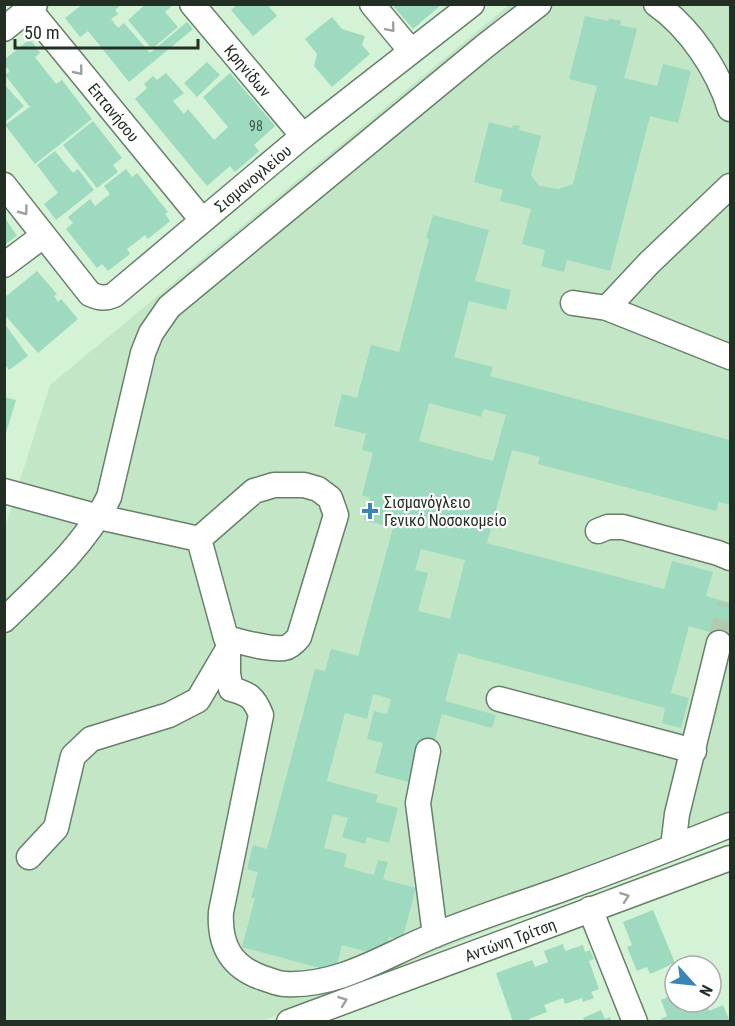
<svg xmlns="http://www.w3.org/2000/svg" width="735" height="1026" font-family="'Roboto Condensed',sans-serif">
  <rect width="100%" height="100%" fill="#d4f2d5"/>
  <path fill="#c3e7c6" d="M509 5H730V840L500 926 262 1021 5 1022V528L50 385Z"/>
  <path fill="#9ddabf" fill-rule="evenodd" d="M83 4H122L115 10 118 14 111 19 118 28 124 23 150 53 187 22 193 29 129 82 88 31 80 37 65 18Z
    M146 4H174L165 12 178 27 152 49 128 20Z
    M238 4H267L277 16 253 36 231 10Z
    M396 4H442L413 29 394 7Z
    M585 16 608 21 609 18 621 21 620 25 637 29 624 78 657 86 663 64 691 71 678 123 650 116 610 271 567 260 564 272 541 266 545 250 522 244 531 209 500 201 503 190 474 182 489 122 512 128 513 125 520 126 519 130 541 136 531 175 539 186 558 189 573 184 597 86 569 79Z
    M332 17 342 29 365 36 362 45 370 54 332 87 314 66 317 54 305 39Z
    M30 39 40 53 35 57 56 84 62 80 92 119 35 164 5 125 31 106H29L5 75 10 71 4 65V60Z
    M207 62 220 75 197 97 184 83Z
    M166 73 184 93 173 101 184 114 188 109 214 140 228 127 203 97 230 73 275 126 254 145 259 151 235 172 230 166 207 186 135 99 147 88 144 84 153 76 157 80Z
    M4 84 24 106 4 123Z
    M93 121 122 158 113 165 118 172 97 188 63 145Z
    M55 151 73 173 78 169 94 190 56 220 44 204 58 193 37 165Z
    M126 169 132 177 137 173 168 212 165 214 170 221 148 239 145 235 127 249 130 254 108 271 102 264 97 268 66 229 73 223 68 217 90 199 95 206 110 194 104 186Z
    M433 215 489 230 475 281 511 290 506 310 469 301 454 357 493 367 490 376 730 440V505L719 502 716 511 538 464 540 457 512 450 487 543 664 589 672 561 713 572 706 596 730 603V638L689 626 671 693 689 698 681 728 662 723 665 708 458 653 445 701 496 715 492 728 442 714 433 747 417 742 415 749 421 751 413 783 375 773 383 743 367 739 374 711 387 714 391 699 373 694 367 719 345 713 327 781 378 795 376 802 398 808 389 843 367 837 365 844 342 837 348 818 333 814 324 848 347 854 344 867 374 875 378 860 388 862 383 879 416 888 402 940 389 937 384 956 342 945 335 972 242 947 255 898H251L258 872 247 869 253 845 267 849 315 669 325 671 331 649 358 656 393 528 364 520 370 498 362 495 373 453 362 450 366 434 334 426 342 394 357 398 371 345 399 352 429 239 426 238ZM429 403 481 417 484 409 506 415 493 461 419 441ZM421 549 465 560 450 619 418 611 428 573 415 570Z
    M5 218 17 236 5 244Z
    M37 271 57 294 54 296 58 302 61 299 78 319 38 353 4 314V298Z
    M4 323 28 356 9 370 4 363Z
    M4 397 16 400 5 436H4Z
    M653 910 675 963 650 974 647 967 637 971 627 947 632 945 623 922Z
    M563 944 565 951 583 945 585 952 590 950 594 959 589 961 599 989 591 992 594 998 583 1002 582 998 565 1004 563 998 544 1005 547 1012 529 1019 530 1022H513L496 973 532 960 535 967 548 962 544 951Z
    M675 994V1002H706L709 1011 723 1005 730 1022H661V1019L667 1016 661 1000Z
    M601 1010 605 1019 610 1017 612 1022H585L583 1018Z"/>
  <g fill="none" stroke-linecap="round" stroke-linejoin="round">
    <path stroke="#b1cbb2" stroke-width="24" stroke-dasharray="24 12" stroke-linecap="butt" d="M719 643 730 604"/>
    <g stroke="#668168" stroke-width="27">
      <g id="minor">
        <path id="s1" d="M25 4 202 220"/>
        <path id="s2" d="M192 4 303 136"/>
        <path d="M372 4 411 51"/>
        <path d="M656 4C690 28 718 70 730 109"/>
        <path d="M4 29 35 4"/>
        <path id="s3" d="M4 185 90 294C99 298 105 299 114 295L303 136 472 4"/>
        <path d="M4 265 43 236"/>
        <path d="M573 303 607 308 730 357"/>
        <path d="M607 308 649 263 730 186"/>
        <path d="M4 491 99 517 199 539 226 638C244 642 266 650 284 648 290 647 295 642 299 637L336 515 330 498 318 489 304 485H274L254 491 199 539"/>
        <path d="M598 531 608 527H623L718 553 730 558"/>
        <path d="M4 620C41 584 86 544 109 497L143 353 151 333 169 307 485 46 539 4"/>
        <path d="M228 650V674L231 689C249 694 254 697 261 715L221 912C219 945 231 967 263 978 270 980 278 984 285 984 340 987 387 954 435 935 479 917 524 903 568 887 623 867 677 846 730 825"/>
        <path d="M499 699 694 751"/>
        <path d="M428 751 418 803 435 935"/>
        <path d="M673 847 677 814 719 643"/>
        <path d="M29 857 56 828 73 756 91 739 169 715 198 700 228 649"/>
        <path d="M590 909 635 1022"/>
        <path id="s4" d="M289 1022 730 858"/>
      </g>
    </g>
    <use href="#minor" stroke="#fff" stroke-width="24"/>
  </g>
  <defs><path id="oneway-chevron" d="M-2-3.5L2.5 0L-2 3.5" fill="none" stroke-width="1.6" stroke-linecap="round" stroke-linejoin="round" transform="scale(1.5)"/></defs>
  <g stroke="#9ca19c">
    <use href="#oneway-chevron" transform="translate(391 28) rotate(50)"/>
    <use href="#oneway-chevron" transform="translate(79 71) rotate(51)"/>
    <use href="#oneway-chevron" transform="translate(24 211) rotate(53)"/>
    <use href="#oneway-chevron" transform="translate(625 897) rotate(-20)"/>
    <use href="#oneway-chevron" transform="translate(343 1001) rotate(-20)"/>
  </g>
  <path fill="#3a85b8" stroke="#fff" stroke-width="2" d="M367 502h6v6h6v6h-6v6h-6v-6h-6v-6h6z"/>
  <g text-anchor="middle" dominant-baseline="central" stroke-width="4.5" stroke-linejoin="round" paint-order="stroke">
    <g font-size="14" fill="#42594b">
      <text x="256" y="126">98</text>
    </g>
    <g font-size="16" fill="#232e24" stroke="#fff">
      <text stroke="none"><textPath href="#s2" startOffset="87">Κρηνίδων</textPath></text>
      <text stroke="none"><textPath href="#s1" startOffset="140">Επτανήσου</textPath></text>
      <text stroke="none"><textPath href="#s3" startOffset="345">Σισμανογλείου</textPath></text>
      <text stroke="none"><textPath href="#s4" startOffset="236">Αντώνη Τρίτση</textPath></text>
    </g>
    <g font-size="16" fill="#232e24" stroke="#fff" text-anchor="start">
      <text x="384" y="502">Σισμανόγλειο<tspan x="384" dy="18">Γενικό Νοσοκομείο</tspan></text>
    </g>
  </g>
  <rect width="735" height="1026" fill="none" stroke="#232e24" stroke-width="12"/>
  <g transform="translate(693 984) rotate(117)"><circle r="28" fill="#ffffff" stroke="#a7aba7" stroke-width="1.5"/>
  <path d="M0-4.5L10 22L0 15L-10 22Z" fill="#3a85b8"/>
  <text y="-9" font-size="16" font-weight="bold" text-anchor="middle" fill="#232e24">N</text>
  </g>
  <path d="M15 39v9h183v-9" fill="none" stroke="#232e24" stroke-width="3"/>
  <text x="24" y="39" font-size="18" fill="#232e24" stroke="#ffffff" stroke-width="4.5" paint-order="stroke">50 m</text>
</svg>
